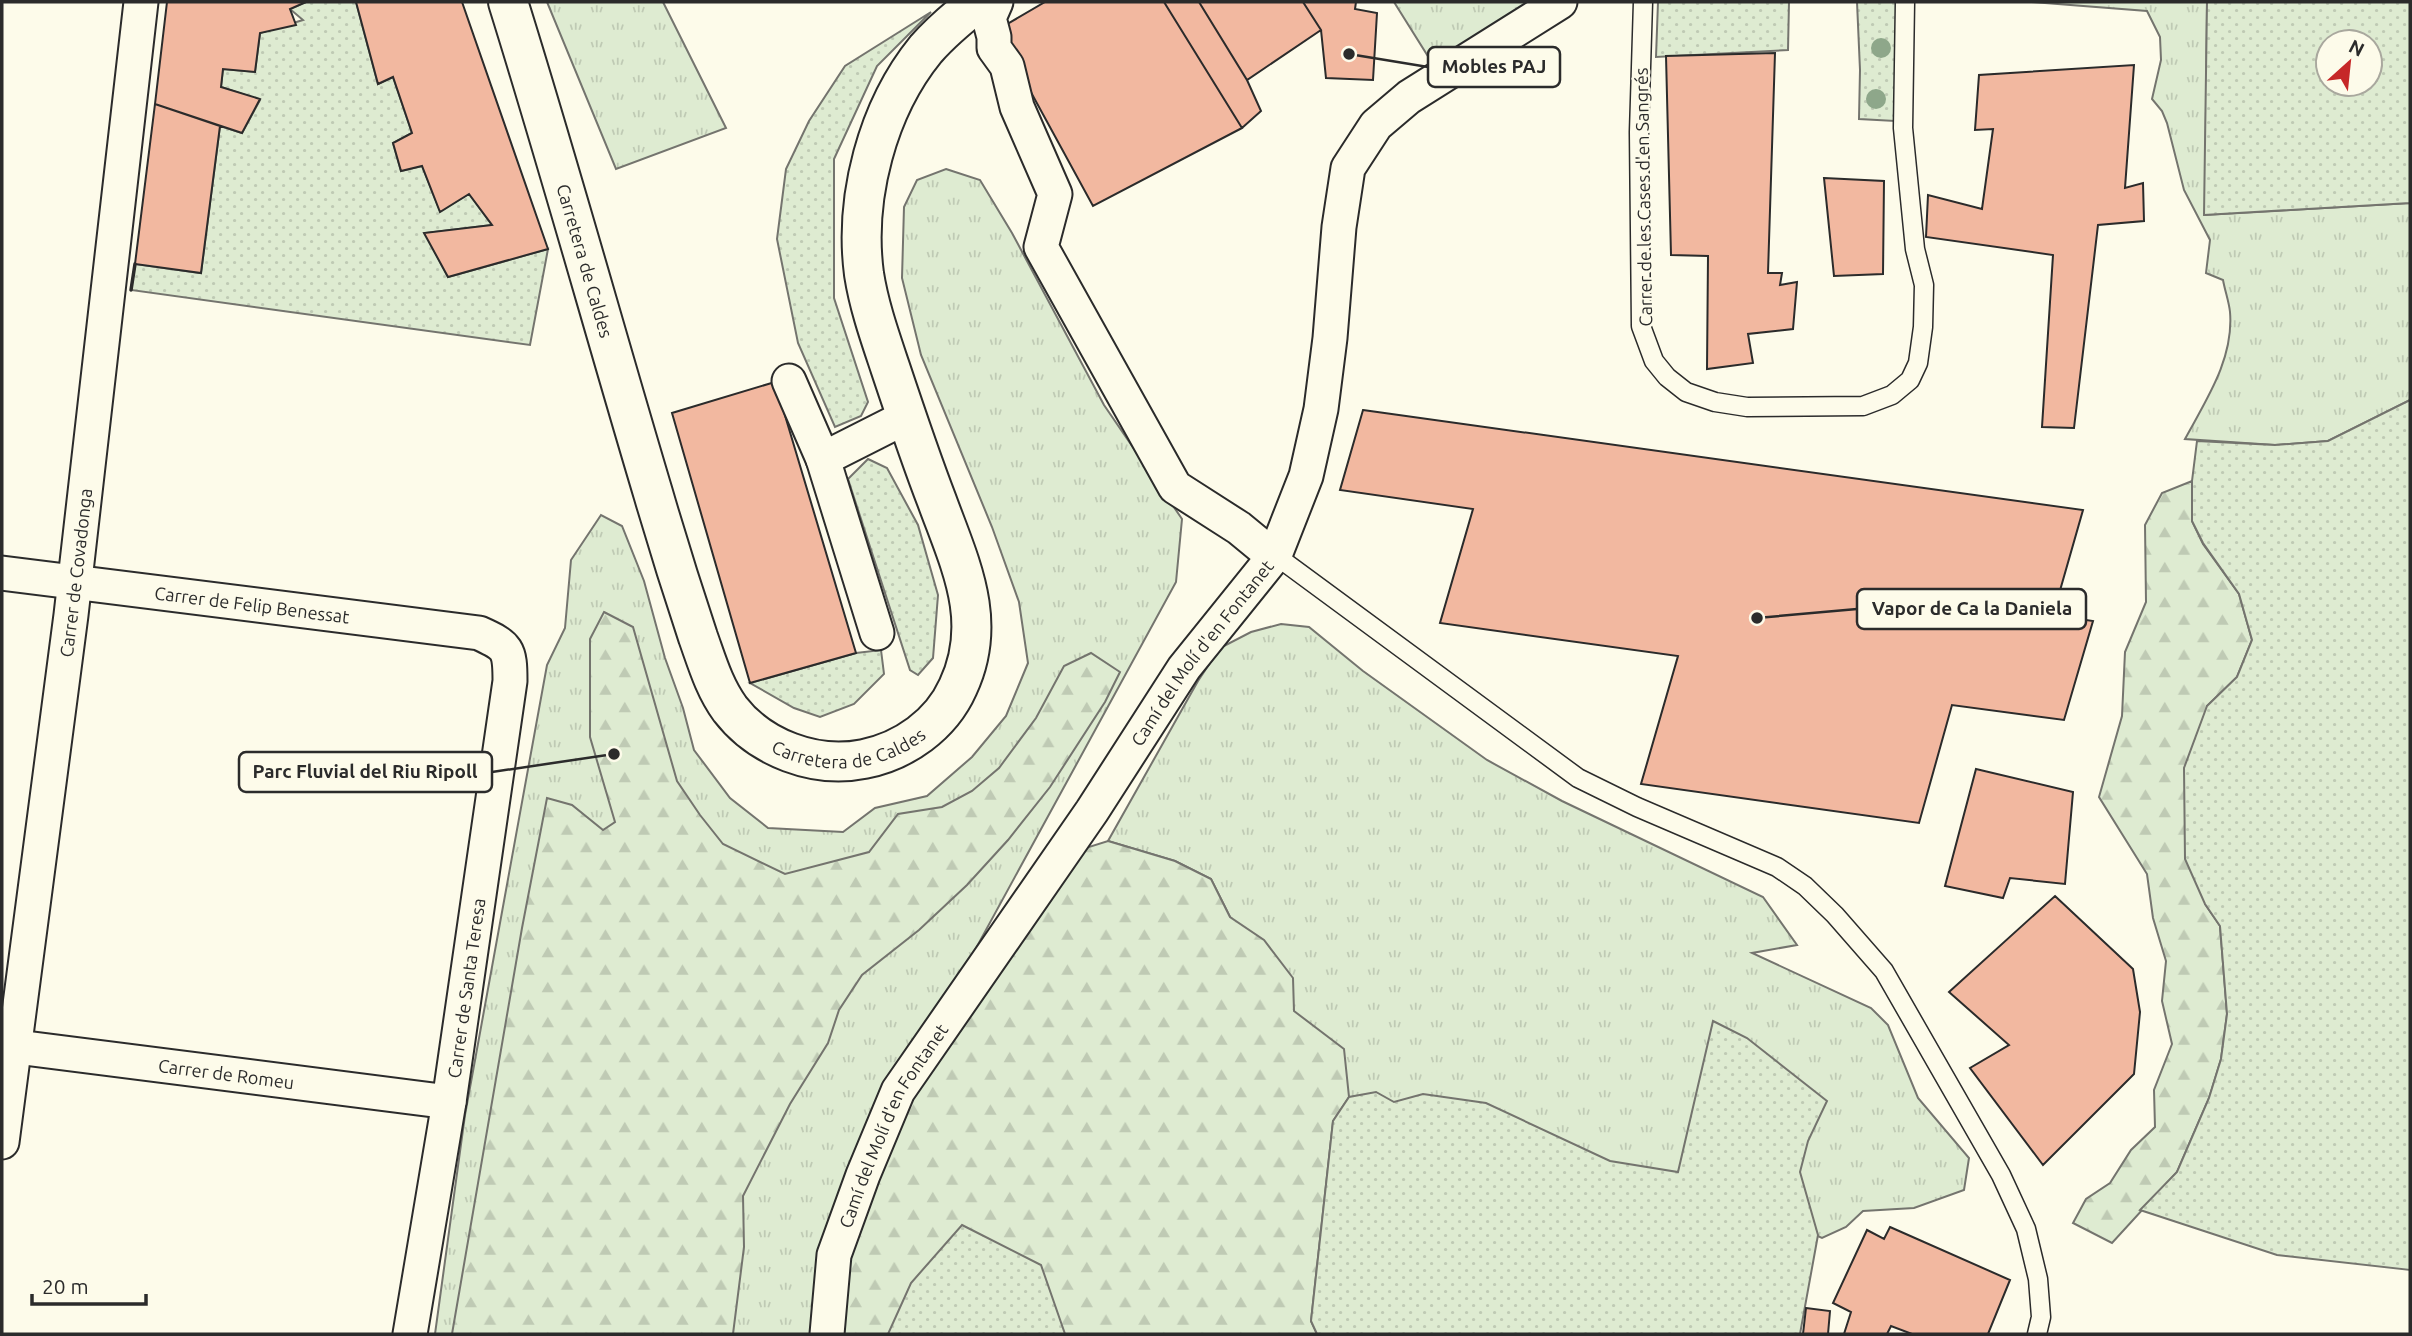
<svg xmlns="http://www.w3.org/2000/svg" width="2412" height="1336" font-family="Ubuntu,sans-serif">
  <defs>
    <pattern id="grass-tufts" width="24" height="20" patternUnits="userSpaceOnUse" patternTransform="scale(1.75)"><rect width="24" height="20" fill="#deebd1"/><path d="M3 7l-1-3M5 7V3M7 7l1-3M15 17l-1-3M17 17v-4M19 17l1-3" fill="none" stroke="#bfcab4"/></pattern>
    <pattern id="forest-firs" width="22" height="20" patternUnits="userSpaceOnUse" patternTransform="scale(1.75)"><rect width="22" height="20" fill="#deebd1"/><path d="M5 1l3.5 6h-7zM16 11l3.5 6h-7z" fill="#bfcab4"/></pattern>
    <pattern id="garden-dots" width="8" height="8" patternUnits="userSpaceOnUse" patternTransform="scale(1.75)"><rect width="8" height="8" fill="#deebd1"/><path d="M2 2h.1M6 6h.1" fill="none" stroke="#bfcab4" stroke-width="1.8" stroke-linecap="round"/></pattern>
  </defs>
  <rect width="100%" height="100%" fill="#fdfbea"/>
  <path fill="url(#grass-tufts)" stroke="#74746e" stroke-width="2" d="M547 2H663L726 128 616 169Z
    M1394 2H1560L1441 77Z
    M2032 2H2207L2205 215 2410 203V400L2328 441 2275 445 2185 439C2206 400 2234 359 2230 312 2229 302 2225 291 2223 280L2206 273 2210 240 2184 190 2167 123 2162 111 2152 99 2161 60 2160 37 2147 11Z
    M946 169 980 180 1012 233 1104 405 1182 519 1176 582 898 1091 827 1334H435L465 1115 547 665 565 628 571 560 601 515 622 526 644 581 665 658 683 708 694 750 730 798 768 828 843 832 875 808 927 796 972 757 1006 716 1028 663 1019 602 992 527 921 355 902 278 904 207 917 180Z
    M1281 624 1309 627 1363 671 1487 760 1562 801 1763 897 1797 945 1752 953 1871 1008 1888 1025 1918 1098 1969 1158 1964 1190 1914 1208 1863 1211 1846 1227 1822 1238 1686 1179 1388 1111 1349 1097 1317 1060 1230 917 1211 879 1175 861 1108 841 1198 681 1220 648 1251 632Z"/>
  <path fill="url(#forest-firs)" stroke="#74746e" stroke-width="2" d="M2192 481V521L2203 544 2239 594 2252 640 2237 677 2207 706 2205 904 2220 926 2227 1014 2221 1059 2209 1098 2177 1172 2112 1243 2073 1223 2086 1199 2110 1183 2131 1150 2155 1127 2154 1090 2172 1044 2162 1001 2166 961 2153 918 2147 874 2099 797 2122 716 2125 652 2146 602 2145 525 2162 493Z
    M604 612 633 627 677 781 700 815 723 844 785 874 869 852 898 814 942 807 972 791 999 768 1036 718 1064 666 1091 653 1120 672 1105 702 1050 787 1008 840 967 885 919 930 862 975 839 1010 828 1043 790 1104 743 1196 744 1247 733 1334H452L522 928 547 798 572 805 603 830 615 822 590 737V639Z
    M1108 841 1175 861 1211 879 1230 917 1264 940 1293 978 1294 1011 1344 1049 1349 1097 1333 1121 1311 1321 1317 1334H827L898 1091 1076 851Z"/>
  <path fill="url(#garden-dots)" stroke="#74746e" stroke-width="2" fill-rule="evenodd" d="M306 2H356L378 84 393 77 412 133 393 143 401 171 422 166 440 211 469 194 492 225 425 233 448 277 548 249 530 345 131 290 135 264 201 273 220 126 242 133 260 100 221 87 223 69 255 72 260 33 303 20 290 9Z
    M1658 2H1789L1788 50 1656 57Z
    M1857 2H1897L1895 121 1859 119 1860 70Z
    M2207 2H2410V203L2204 215ZM2370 42V84H2328V42Z
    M931 12 877 66 834 159V298L868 402 861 416 835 427 798 343 777 239 786 169 809 121 845 66Z
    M2410 400V1270L2277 1255 2140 1210 2177 1172 2209 1098 2221 1059 2227 1014 2220 926 2205 904 2185 859 2184 768 2207 706 2237 677 2252 640 2239 594 2203 543 2192 521V481L2197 441 2275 445 2328 441Z
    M868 459 887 468 918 525 938 595 933 658 918 675 910 670 848 479Z
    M881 650 884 674 854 704 820 717 794 708 750 683 856 653Z
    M1713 1021 1747 1038 1827 1101 1808 1141 1800 1172 1818 1235 1800 1334H1317L1311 1321 1333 1121 1349 1097 1376 1092 1394 1102 1423 1094 1486 1103 1610 1161 1678 1172Z
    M962 1225 1041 1265 1065 1334H888L911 1283Z"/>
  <path fill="#f2b8a0" stroke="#2b2b2b" stroke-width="2" d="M167 2H306L290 9 296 25 260 33 255 72 223 69 221 87 260 99 242 133 155 104Z
    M356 2H462L548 249 448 277 424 233 492 225 469 194 440 212 422 166 401 171 393 143 412 133 393 77 378 84Z
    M1045 2H1164L1242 128 1093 206 997 30Z
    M1164 2H1199L1247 80 1261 111 1242 128Z
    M1199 2H1303L1321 30 1247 80Z
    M1303 2H1356L1355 9 1377 13 1373 80 1326 78 1321 30Z
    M1775 53 1768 273H1782L1780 285 1797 282 1793 329 1748 334 1753 363 1707 369 1708 256 1671 255 1666 56Z
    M2134 65 2125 188 2143 183 2144 221 2098 225 2074 428 2042 427 2053 255 1926 237 1928 195 1982 209 1993 129 1975 130 1979 75Z
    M155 104 220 126 201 273 135 264Z
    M1824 178 1884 181 1883 274 1834 276Z
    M775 382 856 653 750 683 672 413Z
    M1363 410 2083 510 2053 615 2093 621 2064 720 1952 705 1919 823 1641 784 1678 656 1440 623 1473 509 1340 490Z
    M1976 769 2073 792 2065 884 2010 878 2003 898 1945 886Z
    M2055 896 2133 969 2140 1012 2134 1074 2043 1165 1970 1068 2009 1045 1949 992Z
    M1890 1227 2010 1280 1988 1334H1912L1891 1326 1887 1334H1844L1851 1312 1833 1303 1867 1230 1884 1239Z
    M1806 1308 1830 1311 1828 1334H1803Z"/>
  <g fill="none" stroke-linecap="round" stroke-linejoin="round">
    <g stroke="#2b2b2b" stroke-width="21">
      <path id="lane" d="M1643 2 1639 132 1641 326 1654 361 1667 377 1686 392 1715 402 1747 407 1863 406 1892 395 1910 380 1918 363 1923 327 1924 285 1915 249 1903 128 1905 2
        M1275 555 1578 778 1637 807 1777 867 1805 886 1835 915 1884 971 2001 1175 2026 1229 2038 1279 2041 1317 2037 1334"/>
    </g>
    <g stroke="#2b2b2b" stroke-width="37">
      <g id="street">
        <path d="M996 2 989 18 994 37V48L1007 66 1017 107 1055 194 1041 247 1175 487 1239 528 1273 556"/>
        <path d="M789 381 823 459 906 417"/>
        <path d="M823 459 877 633"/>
        <path id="s1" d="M2 573 479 633C508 646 510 649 510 681L449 1102 410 1334"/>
        <path id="s2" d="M2 1045 449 1102"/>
        <path id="s3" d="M2 1142 71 615 141 2"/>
        <path id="s4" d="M827 1334 834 1255 863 1175 898 1091 1092 811 1184 668 1275 555 1306 476 1321 409 1330 338 1339 227 1348 168 1376 125 1409 97 1560 2"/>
      </g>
    </g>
    <g stroke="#2b2b2b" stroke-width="42">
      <g id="secondary">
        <path id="s5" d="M508 2C559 165 604 329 653 493 667 541 682 589 698 637 707 662 714 687 730 709 760 748 815 769 864 759 904 751 941 725 958 687 989 621 960 564 937 501 920 457 905 412 890 367 880 337 869 306 864 274 854 198 877 109 926 49 941 32 960 16 978 2"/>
      </g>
    </g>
    <use href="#lane" stroke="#fdfbea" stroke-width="18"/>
    <use href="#street" stroke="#fdfbea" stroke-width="33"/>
    <use href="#secondary" stroke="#fdfbea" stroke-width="38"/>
    <path stroke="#2b2b2b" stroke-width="3.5" d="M131 290 135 264"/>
  </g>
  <g fill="#8ea78a">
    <circle cx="1881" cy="48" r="10"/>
    <circle cx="1876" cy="99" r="10"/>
  </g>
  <g text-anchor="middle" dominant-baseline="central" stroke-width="5" stroke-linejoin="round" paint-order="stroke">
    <g font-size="18" fill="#2b2b2b" stroke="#fdfbea">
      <text transform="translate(1643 197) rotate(-91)">Carrer de les Cases d'en Sangrés</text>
      <text stroke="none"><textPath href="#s5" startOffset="270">Carretera de Caldes</textPath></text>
      <text stroke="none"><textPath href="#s3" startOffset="574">Carrer de Covadonga</textPath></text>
      <text stroke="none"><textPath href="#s1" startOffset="252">Carrer de Felip Benessat</textPath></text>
      <text stroke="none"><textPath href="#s4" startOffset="789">Camí del Molí d'en Fontanet</textPath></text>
      <text stroke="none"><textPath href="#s5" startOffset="878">Carretera de Caldes</textPath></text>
      <text transform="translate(466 988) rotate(-82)">Carrer de Santa Teresa</text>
      <text stroke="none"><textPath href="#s2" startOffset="226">Carrer de Romeu</textPath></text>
      <text stroke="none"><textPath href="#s4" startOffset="222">Camí del Molí d'en Fontanet</textPath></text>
    </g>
  </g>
  <path fill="none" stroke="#2b2b2b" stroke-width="2.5" d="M1349 54L1428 67M1757 618L1857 609M614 754L492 772"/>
  <g fill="#2b2b2b" stroke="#fdfbea" stroke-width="2.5">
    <circle cx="1349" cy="54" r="7"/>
    <circle cx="1757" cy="618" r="7"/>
    <circle cx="614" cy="754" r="7"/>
  </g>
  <g fill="#fdfbea" stroke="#2b2b2b" stroke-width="2.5">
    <rect x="1428" y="47" width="132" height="40" rx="7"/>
    <rect x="1857" y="589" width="229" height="40" rx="7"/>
    <rect x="239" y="752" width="253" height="40" rx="7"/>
  </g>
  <g font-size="19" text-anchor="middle" font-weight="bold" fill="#2b2b2b">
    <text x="1494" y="73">Mobles PAJ</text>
    <text x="1972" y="615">Vapor de Ca la Daniela</text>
    <text x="365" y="778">Parc Fluvial del Riu Ripoll</text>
  </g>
  <rect width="2412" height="1336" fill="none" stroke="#2b2b2b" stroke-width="7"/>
  <g transform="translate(2349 63) rotate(27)"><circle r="33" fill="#fdfbea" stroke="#a9a89e" stroke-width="2"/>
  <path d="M0-5L12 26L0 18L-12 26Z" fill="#c62828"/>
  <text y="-10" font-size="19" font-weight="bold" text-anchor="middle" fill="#2b2b2b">N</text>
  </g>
  <path d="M32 1294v10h114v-10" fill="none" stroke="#2b2b2b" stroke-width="3.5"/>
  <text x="42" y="1294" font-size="21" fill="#2b2b2b" stroke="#fdfbea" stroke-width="5" paint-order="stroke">20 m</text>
</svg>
